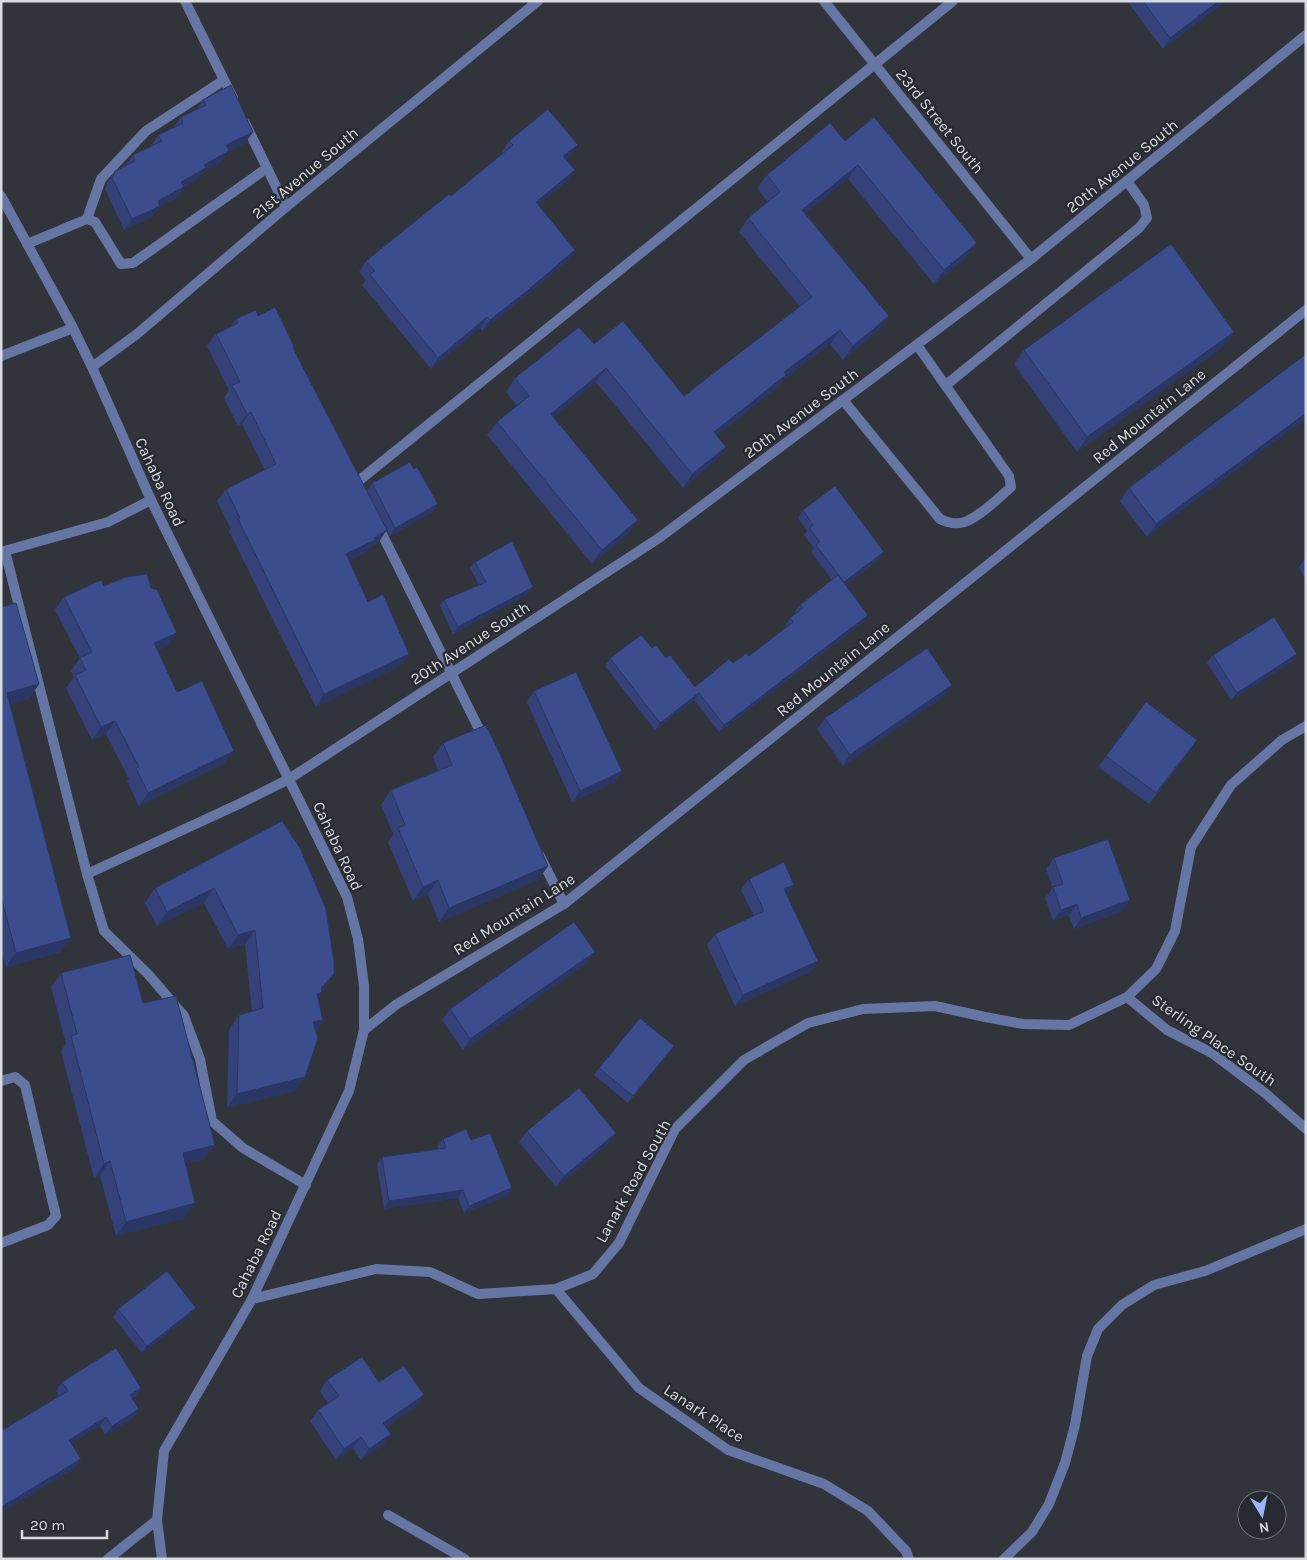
<svg xmlns="http://www.w3.org/2000/svg" width="1307" height="1560" font-family="Karla,sans-serif">
  <rect width="100%" height="100%" fill="#31343b"/>
  <g fill="none" stroke-linecap="round" stroke-linejoin="round">
    <path stroke="#6575a4" stroke-width="10" d="M185 1 233 98
      M245 123 286 207
      M87 219 101 179 146 131 224 80
      M27 244 87 219 95 222 121 264 133 263 267 168
      M1 356 73 328
      M946 385 1139 228 1147 218 1144 205 1127 181
      M843 400 940 519C946 522 952 524 959 523 973 523 1000 497 1011 487L1009 476 917 345
      M356 483 953 1
      M377 524 484 739
      M540 856 564 904
      M87 874 239 804 289 779
      M1 1081 15 1077 25 1085 56 1216 48 1225 1 1243
      M388 1515 465 1559
      M1004 1559 1032 1532 1049 1504 1065 1463 1075 1425 1087 1356 1098 1329 1122 1305 1154 1285 1205 1271 1306 1229"/>
    <path stroke="#6575a4" stroke-width="10" d="M824 1 1031 259
      M5 551 87 874 104 931 148 974 184 1016 200 1059 212 1121 243 1148 306 1185
      M289 779 659 538 1031 259 1306 35
      M1127 997 1167 1030 1212 1053 1265 1093 1306 1129
      M364 1030 397 1004 564 904 1306 310
      M556 1289 639 1388 728 1450 824 1484 868 1511 906 1551 909 1559
      M252 1299 376 1269 430 1272 478 1294 556 1289 593 1274 619 1243 675 1129 744 1060 808 1023 863 1009 935 1006 985 1017 1023 1024 1069 1025 1127 997 1156 969 1175 931 1191 847 1231 785 1282 740 1306 726"/>
    <path stroke="#6575a4" stroke-width="10" d="M1 196 73 328 92 367 151 500 347 897 358 939 364 986V1030L349 1091 252 1299 164 1451 157 1520 162 1559
      M92 367 137 334 286 207 538 1
      M1 552 108 522 151 500
      M108 1559 157 1520"/>
  </g>
  <path fill="#344279" d="M1127 1H1226L1163 49Z
    M203 100 253 132 245 143 229 151 221 162 203 172 198 179 184 187 176 198 159 207 152 217 124 230 105 189 108 182 115 171 125 166 133 155 150 147 158 135 173 128 181 117 196 110Z
    M509 141 570 155 566 159 567 181 538 205 568 260 519 301 482 331 480 328 431 369 362 285 366 280 359 272 366 261 451 196 503 153 502 152Z
    M845 141 967 257 934 284 848 179 805 213 889 316 879 330 843 360 830 344 783 380 776 389 717 435 716 460 683 488 596 382 554 417 628 534 592 564 487 435 497 422 517 406 506 392 515 378 594 344 684 396 800 307 739 232 748 218 768 202 757 188 767 175Z
    M258 316 294 350 378 543 370 547 366 552 349 561 368 602 409 654 400 666 316 707 229 531 231 529 217 501 226 489 265 470 242 424 238 426 224 398 229 390 207 346 216 334 231 326 236 319Z
    M1234 332 1224 346 1077 452 1014 364 1024 350Z
    M1306 354 1147 537 1120 501 1129 488Z
    M372 483 433 512 390 536 367 491Z
    M803 510 879 559 845 585 868 615 863 622 719 732 694 700 655 730 605 666 610 658 652 648 666 658 695 687 733 663 749 656 786 627 785 626 790 618 796 614 795 612 800 605 832 580 811 552 814 548 804 535 807 531 798 518Z
    M1306 557V582L1299 567Z
    M475 562 528 594 453 634 440 606 444 600 479 585 470 568Z
    M104 586 168 646 158 650 177 692 225 763 139 806 127 781 129 779 106 734 92 740 66 688 74 677 71 671 80 658 55 610 64 597Z
    M1 607 39 684 29 699 10 704 61 952 6 967 1 950Z
    M1213 655 1292 662 1231 700 1207 663Z
    M534 691 615 782 572 802 527 702Z
    M944 696 843 766 817 729 825 718Z
    M443 743 548 866 538 880 439 922 428 894 413 901 388 842 393 834 381 805 391 790 438 770 433 757Z
    M1189 751 1149 804 1098 767 1106 756Z
    M282 821 324 988 322 991 318 998 323 1020 316 1031 295 1091 227 1108 229 1030 239 1015 252 1011 245 944 228 949 204 903 157 926 145 903 155 888Z
    M1054 858 1123 911 1074 929 1069 915 1053 921 1045 898 1053 888 1046 869Z
    M749 879 794 885 787 895 818 961 810 972 735 1006 707 945 715 934 754 916 741 890Z
    M587 963 463 1050 442 1020 450 1009Z
    M61 973 143 1003 205 1159 185 1164V1218L116 1236 100 1175 94 1178 61 1051 66 1043 51 987Z
    M669 1053 628 1103 594 1075 599 1068Z
    M527 1131 608 1144 556 1187 519 1142Z
    M443 1139 471 1140 507 1196 464 1213 458 1198 384 1209 377 1164 382 1157 439 1149 437 1146Z
    M118 1309 191 1315 142 1353 113 1317Z
    M327 1380 379 1382 417 1406 386 1427 383 1445 361 1460 353 1448 336 1460 310 1421 318 1410 328 1403 320 1391Z
    M62 1382 141 1388 135 1397 132 1399 139 1409 133 1418 105 1435 100 1426 71 1443 75 1468 1 1512V1431L59 1396 56 1391Z"/>
  <path fill="#2a3663" d="M1219 1H1226L1163 49 1170 38Z
    M253 132 245 143 219 156 226 145Z
    M578 145 570 155 556 167 563 156Z
    M229 151 221 162 203 172 198 179 184 187 176 198 159 207 152 217 124 230 132 219 158 201 181 182 204 165Z
    M858 165 848 179 792 223 802 210Z
    M575 170 567 181 528 213 536 202Z
    M977 243 967 257 934 284 944 270Z
    M575 250 568 260 519 301 482 331 490 320Z
    M889 316 879 330 843 360 853 346Z
    M487 317 480 328 431 369 438 358Z
    M840 330 830 344 783 380 776 389 704 445 714 432 784 372Z
    M1234 332 1224 346 1077 452 1087 437Z
    M606 368 596 382 541 428 551 414Z
    M251 412 242 424 238 426 247 414Z
    M1306 413V419L1147 537 1156 524Z
    M726 447 716 460 683 488 692 474Z
    M438 504 433 512 390 536 395 528Z
    M638 520 628 534 592 564 602 550Z
    M387 530 378 543 370 547 366 552 337 567 346 554Z
    M884 552 879 559 839 589 844 582Z
    M533 587 528 594 453 634 458 627Z
    M868 615 863 622 719 732 724 725Z
    M177 633 168 646 145 656 154 643Z
    M409 654 400 666 316 707 324 694Z
    M1297 654 1292 662 1231 700 1237 693Z
    M39 684 29 699 1 706 7 693Z
    M952 685 944 696 843 766 850 755Z
    M699 693 694 700 655 730 660 723Z
    M115 721 106 734 92 740 101 727Z
    M234 751 225 763 139 806 148 793Z
    M622 771 615 782 572 802 580 791Z
    M548 866 538 880 439 922 449 908Z
    M438 880 428 894 413 901 423 887Z
    M794 885 786 896 784 889Z
    M214 888 204 903 157 926 167 912Z
    M1130 900 1123 911 1074 929 1081 918Z
    M1077 904 1069 915 1053 921 1061 910Z
    M255 930 245 944 228 949 238 935Z
    M71 938 61 952 6 967 16 953Z
    M595 952 587 963 463 1050 470 1039Z
    M818 961 810 972 735 1006 743 995Z
    M334 974 324 988 319 994 322 992 312 1007 314 998 321 988Z
    M323 1020 313 1034V1022Z
    M674 1046 669 1053 628 1103 633 1096Z
    M305 1077 295 1091 227 1108 237 1094Z
    M616 1133 608 1144 556 1187 564 1176Z
    M215 1145 205 1159 173 1167 183 1153Z
    M110 1161 100 1175 94 1178 104 1164Z
    M512 1188 507 1196 464 1213 469 1206Z
    M463 1190 458 1198 384 1209 389 1201Z
    M195 1203 185 1218 116 1236 126 1222Z
    M196 1308 191 1315 142 1353 147 1346Z
    M141 1388 135 1397 124 1404 130 1395Z
    M424 1395 417 1406 375 1434 383 1423Z
    M139 1409 133 1418 105 1435 112 1426Z
    M106 1417 100 1426 63 1449 69 1440Z
    M391 1434 383 1445 361 1460 369 1449Z
    M361 1437 353 1448 336 1460 344 1449Z
    M81 1459 75 1468 1 1512V1507Z"/>
  <path fill="#3c4d8d" stroke="#2a3663" d="M1143 1H1219L1170 38Z
    M231 85 253 132 226 145 229 151 204 165 206 168 181 182 184 187 158 201 160 206 132 219 112 178 115 171 135 161 133 155 162 141 158 135 183 123 181 117 206 105 203 100Z
    M548 109 578 145 563 156 575 170 536 202 575 250 527 291 490 320 487 317 438 358 370 275 375 271 366 261 449 194 451 196 513 145 509 141Z
    M874 117 977 243 944 270 858 165 802 210 889 316 853 346 840 330 784 372 786 375 714 432 726 447 692 474 606 368 551 414 638 520 602 550 497 422 529 396 515 378 579 327 594 344 623 321 684 396 812 297 748 218 780 192 767 175 830 123 845 141Z
    M1171 244 1234 332 1087 437 1024 350Z
    M275 307 293 344 294 350 387 530 374 538 375 540 346 554 368 602 383 594 409 654 324 694 238 519 240 518 226 489 276 464 251 412 247 414 232 385 240 382 216 334 238 323 236 319 256 310 258 316Z
    M1306 354V413L1156 524 1129 488Z
    M410 462 414 469 417 467 438 504 395 528 372 483Z
    M835 486 884 552 844 582 816 545 820 542 809 528 813 525 803 510Z
    M512 541 533 587 458 627 444 600 486 582 475 562Z
    M147 574 151 588 157 590 177 633 154 643 177 692 202 681 234 751 148 793 136 768 139 767 115 721 101 727 75 675 86 670 80 658 92 652 64 597 101 580 104 586 126 577Z
    M838 575 868 615 724 725 699 693 660 723 610 658 641 635 652 648 656 645 666 658 670 655 695 687 729 659 733 663 747 653 749 656 793 622 790 618 803 608 800 605Z
    M16 603 39 684 7 693 71 938 16 953 1 897V607Z
    M1274 617 1297 654 1237 693 1213 655Z
    M927 648 952 685 850 755 825 718Z
    M576 672 622 771 580 791 534 691Z
    M1146 702 1197 740 1156 793 1106 756Z
    M486 725 500 754 548 866 449 908 438 880 423 887 398 828 405 825 391 790 452 765 443 743Z
    M282 821 300 848 326 909 334 962V974L321 988 322 992 317 994 323 1020 313 1022 318 1038 305 1077 237 1094 239 1015 263 1008 255 930 238 935 214 888 167 912 155 888Z
    M1108 839 1130 900 1081 918 1077 904 1061 910 1053 887 1063 884 1054 858Z
    M784 862 794 885 784 889 818 961 743 995 715 934 764 911 749 879Z
    M574 922 595 952 470 1039 450 1009Z
    M130 955 143 1003 176 996 215 1145 183 1153 195 1203 126 1222 110 1161 104 1164 71 1036 77 1034 61 973Z
    M640 1018 674 1046 633 1096 599 1068Z
    M579 1088 616 1133 564 1176 527 1131Z
    M466 1129 471 1140 490 1133 512 1188 469 1206 463 1190 389 1201 382 1157 446 1148 443 1139Z
    M167 1271 196 1308 147 1346 118 1309Z
    M116 1348 141 1388 130 1395 139 1409 112 1426 106 1417 69 1440 81 1459 1 1507V1431L68 1391 62 1382Z
    M362 1357 379 1382 404 1366 424 1395 383 1423 391 1434 369 1449 361 1437 344 1449 318 1410 339 1396 327 1380Z"/>
  <g text-anchor="middle" dominant-baseline="central" stroke-width="4.5" stroke-linejoin="round" paint-order="stroke">
    <g font-size="16" fill="#d9dbe0" stroke="#272a30">
      <text transform="translate(940 121) rotate(51)">23rd Street South</text>
      <text transform="translate(1122 166) rotate(-39)">20th Avenue South</text>
      <text transform="translate(305 173) rotate(-40)">21st Avenue South</text>
      <text transform="translate(801 413) rotate(-37)">20th Avenue South</text>
      <text transform="translate(1149 416) rotate(-39)">Red Mountain Lane</text>
      <text transform="translate(160 482) rotate(65)">Cahaba Road</text>
      <text transform="translate(470 643) rotate(-33)">20th Avenue South</text>
      <text transform="translate(833 669) rotate(-39)">Red Mountain Lane</text>
      <text transform="translate(338 846) rotate(65)">Cahaba Road</text>
      <text transform="translate(514 914) rotate(-32)">Red Mountain Lane</text>
      <text transform="translate(1214 1040) rotate(35)">Sterling Place South</text>
      <text transform="translate(633 1181) rotate(-61)">Lanark Road South</text>
      <text transform="translate(256 1254) rotate(-64)">Cahaba Road</text>
      <text transform="translate(704 1413) rotate(33)">Lanark Place</text>
    </g>
  </g>
  <rect width="1307" height="1560" fill="none" stroke="#d9dbe0" stroke-width="5"/>
  <g transform="translate(1262 1515) rotate(170)"><circle r="24" fill="#272a30" stroke="#6e7176"/>
  <path d="M0-4L9 19L0 12L-9 19Z" fill="#9cb4fd"/>
  <text y="-8" font-size="14" font-weight="bold" text-anchor="middle" fill="#d9dbe0">N</text>
  </g>
  <path d="M22 1530v8h85v-8" fill="none" stroke="#d9dbe0" stroke-width="2.5"/>
  <text x="30" y="1530" font-size="15" fill="#d9dbe0" stroke="#272a30" stroke-width="4" paint-order="stroke">20 m</text>
</svg>
